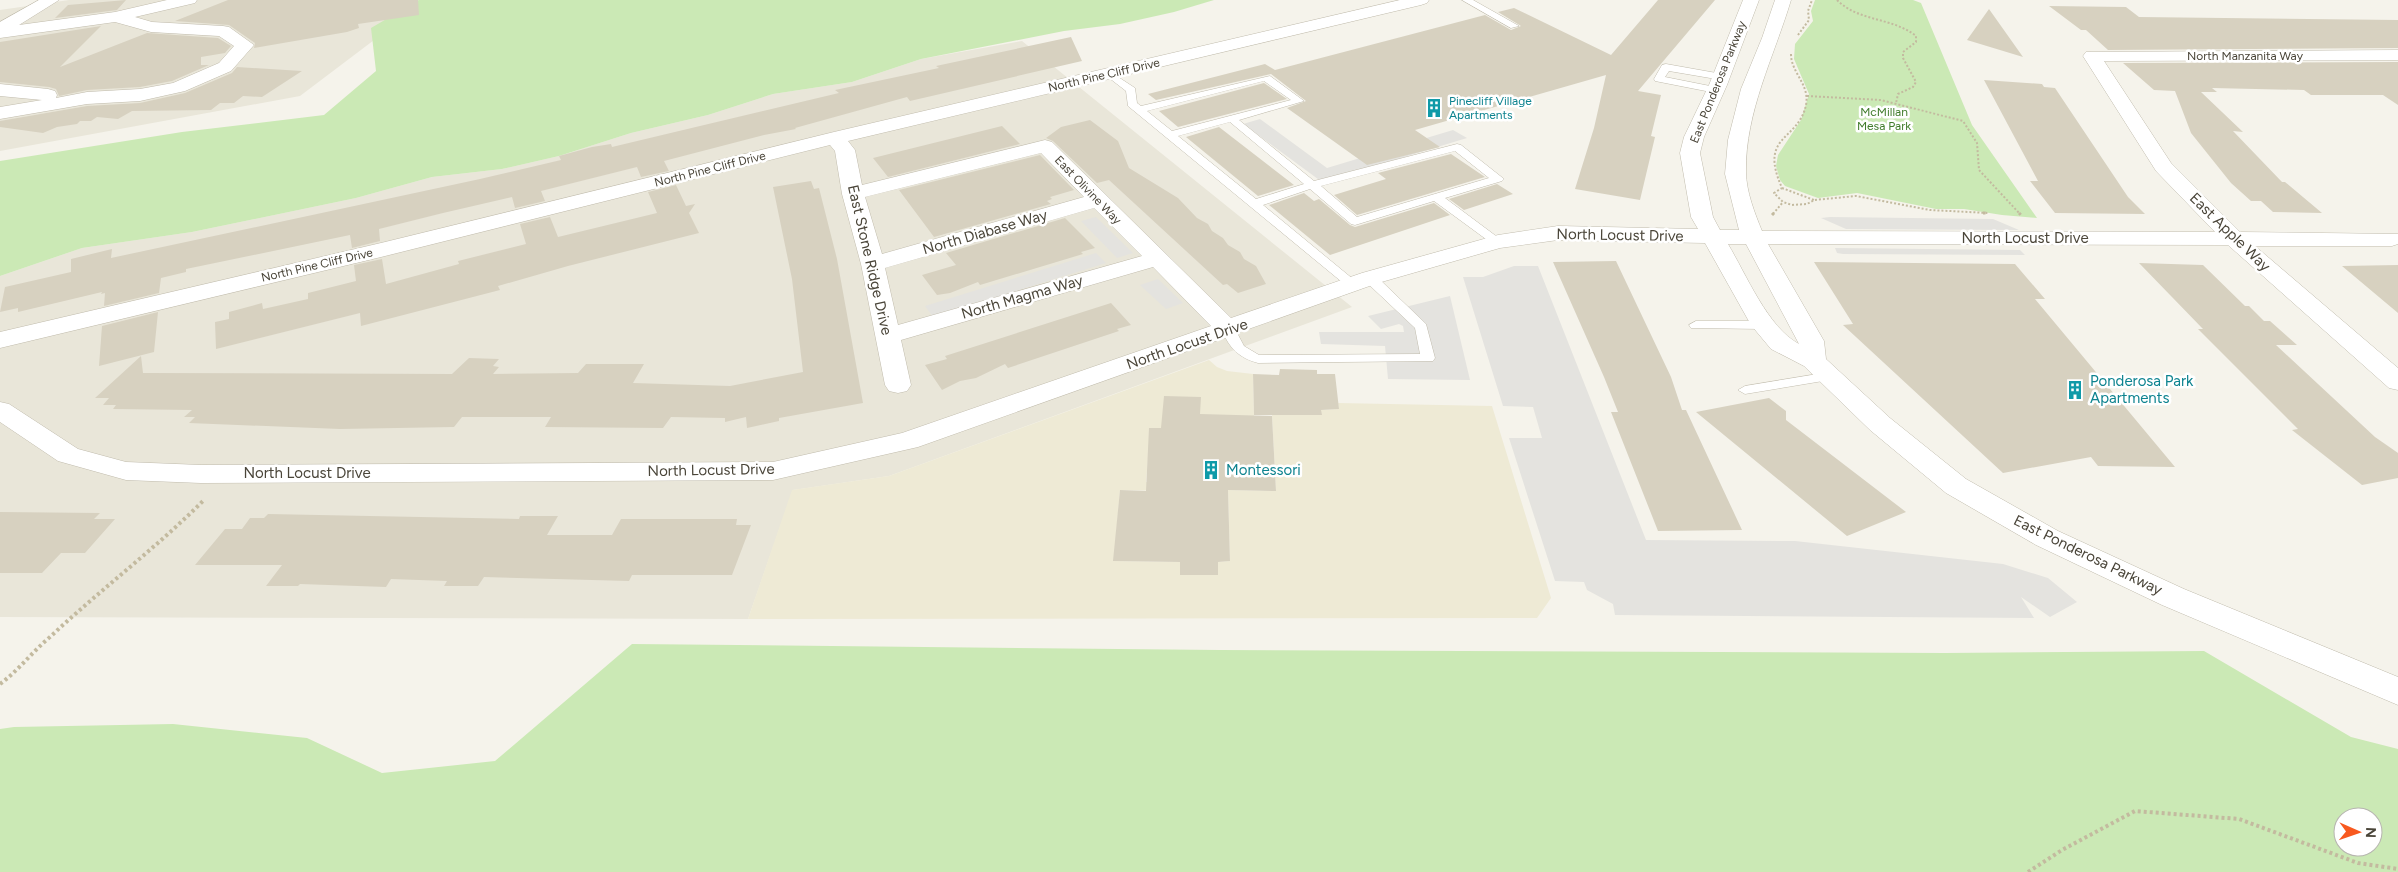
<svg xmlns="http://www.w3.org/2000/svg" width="2398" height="872" font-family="Figtree,sans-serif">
  <rect width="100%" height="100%" fill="#f5f3eb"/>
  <path fill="#e9e6d9" d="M69 0H427L300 96 0 151V10Z
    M1022 41 1352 307 889 476 793 490 748 619 0 617V276L82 248 192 232 356 198 432 177 502 169 559 156 631 133 708 115 773 94 852 82 921 59Z"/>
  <path fill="#eeead5" d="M1209 360 1217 367 1227 371 1253 374 1254 416 1148 458 1146 482 1165 484 1174 491 1120 490 1114 561 1180 562V575H1218V562L1230 561 1228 490 1276 491 1272 415H1321V410L1339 409 1338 403 1492 406 1551 598 1537 618 748 619 792 490 889 476Z"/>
  <path fill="#cbe9b5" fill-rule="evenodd" d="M419 0H1214L1174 12 1120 24 1064 31 921 59 852 82 773 94 708 115 631 133 559 156 502 169 432 177 356 198 192 232 82 248 0 276V161L182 132 324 115 376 71 371 28Z
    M1815 0H1913L1921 3 1972 125 2037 218 2002 215 1964 209H1936L1857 193 1818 198 1785 186 1780 180 1776 166 1778 155 1801 120 1809 94 1794 59 1795 44 1813 21 1811 11Z
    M632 644 1220 650 1945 653 2204 651 2351 737 2398 749V872H0V729L14 727 173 724 307 738 382 773 495 761ZM2343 817H2373V847H2343Z"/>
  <path fill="#e4e3df" d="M1260 119 1327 168 1453 130 1467 138 1322 182 1243 124Z
    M1096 217 1133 253 1117 258 1081 221Z
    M1830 217 1993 219 2019 230 1846 229 1821 218Z
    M1835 248 2020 250 2025 255 1843 254 1837 253Z
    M1096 253 1106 263 933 317 925 306Z
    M1514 266H1538L1646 540 1795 541 2003 564 2048 578 2077 602 2050 617 2021 597 2034 618 1615 615 1613 604 1587 590 1584 582 1555 581 1509 438H1542L1533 407 1503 406 1463 277H1483Z
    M1158 279 1183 303 1166 309 1140 285Z
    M1450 296 1470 380 1388 379 1385 346 1321 344 1319 332H1404L1403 326 1399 324 1381 329 1368 316Z"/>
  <path fill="#d7d1c0" d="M126 0 117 10 55 18 68 5Z
    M228 0H418L419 15 358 24 359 28 347 32 254 48 255 43 229 25 175 21Z
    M1658 0H1715L1638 91 1661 95 1651 136 1655 137 1640 200 1575 189 1594 128 1606 75 1415 130 1440 147 1367 165 1287 108 1306 101 1271 74 1156 100 1148 94 1265 64 1275 70 1485 15 1511 30 1521 26 1498 12 1514 8 1611 55Z
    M2049 6 2126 7 2139 17 2398 20V48L2108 50 2086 30H2081Z
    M1989 9 2023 57 1967 40Z
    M101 26 60 67 147 33 218 38 231 46 225 53 201 57V65H209L172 81 140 87 87 90 59 96 56 89 49 87 0 82V42Z
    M1071 37 1082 61 910 101 907 97 795 128 796 129 764 135 664 161 669 171 641 177 637 167 541 191 545 201 515 208 512 197 443 213 379 229 380 241 352 248 350 235 186 269V272L161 278 159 293 104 306 105 293 101 294 102 292 18 312V308L0 312 5 287 71 272V259L112 249 111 258 480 179 561 160 559 156 592 147 611 144 612 147 679 131 839 93 835 90 939 68 936 66Z
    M2398 62V105L2383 95H2311L2304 90 2212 88 2217 92H2201L2243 132 2233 131 2282 182H2285L2322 213 2273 212 2261 201H2251L2231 183 2191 133 2175 91 2154 90 2123 63Z
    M237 67 302 71 262 97 243 96 234 103H220L211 110 132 111 118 119 97 117 91 121H80L77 124 57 127 43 133 0 127V121L87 106 140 103 185 93 232 73Z
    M1984 80 2042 84 2044 87 2055 88 2128 197 2145 214 2055 213 2030 181H2038Z
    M1264 83 1287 99 1178 127 1159 111Z
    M1090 120 1118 141 1129 168 1178 198 1197 218 1208 224 1212 231 1223 238 1228 245 1240 252 1244 259 1256 266 1266 284 1238 293 1227 284 1223 285 1109 180 1097 183 1053 141 1046 138 1061 127Z
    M1002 126 1020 144 888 177 873 158Z
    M1219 127 1294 185 1258 196 1186 137Z
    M1451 154 1485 177 1357 215 1334 195 1386 179 1378 173Z
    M1040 155 1074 190 1050 197 1052 199 1047 201 1051 204 934 237 899 190Z
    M811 181 814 189 819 188 837 259 863 403 779 418V421L747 428 746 417 725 422V418L671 417 663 428 545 427 551 417H462L454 427 340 429 189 423 195 417H184L192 410 113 409 116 405H103L109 398H95L141 356 143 373 452 374 469 358 499 359 493 366 499 367 493 374 578 373 586 364H644L633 383 730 386 803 372 792 279 773 187Z
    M1497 184 1513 194 1464 210 1449 199Z
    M676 185 686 206 695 204 689 213 699 233 568 266 498 286 500 290 361 326 360 313 216 349 215 322 229 319V312L262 303 263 309 308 299V293L356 281 354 265 382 259 386 284 459 264 458 261 526 244 520 224 550 217 558 237 657 213 648 192Z
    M1304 193 1314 201 1319 199 1350 225 1355 227 1434 203 1450 215 1330 255 1269 205Z
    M1065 218 1095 248 1081 252 1083 254 980 285 978 282 950 293 937 295 922 275 956 265 946 253Z
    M1616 261 1671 377 1682 410H1686L1742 530 1658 531 1611 412H1618L1604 377 1553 262Z
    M1814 262 2015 264 2045 299H2035L2175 467 2098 466 2091 457 2003 473 1843 325 1853 324Z
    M2139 263 2203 265 2245 306H2249L2264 321H2270L2297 345H2276L2375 437 2398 453V478L2362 485 2292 430 2298 429 2198 329H2203Z
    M2398 265V313L2342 266Z
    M1111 303 1131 325 1117 329 1119 331 1008 368 1005 364 976 378 960 381 942 390 925 365 947 359 945 356Z
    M158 312 154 352 99 366 102 326Z
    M1280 369 1317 370V374H1335L1339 409 1321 410 1322 415H1254L1253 374 1279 375Z
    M1164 396 1201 397 1200 414 1272 416 1276 491 1228 490 1230 561 1218 562V575H1180V562L1113 561 1120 490 1146 491 1149 428H1161Z
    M1769 398 1786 411V420L1906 512 1847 536 1696 412Z
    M0 512 100 513 94 519H115L85 553H61L42 573H0Z
    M268 514 519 519 520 516H558L547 535H612L621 519H737L736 525H751L732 575H632L629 581 484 577 478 586H444L447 581 391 579 386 587 300 584 298 586H266L282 565H195L225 529H242L250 518H264Z"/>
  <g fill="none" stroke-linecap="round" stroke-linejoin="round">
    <g stroke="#c1bcad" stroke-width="1">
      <path id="lane" d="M1462 0H1473L1519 26 1511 28Z
        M1666 64 1722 74 1727 77 1722 80 1669 71 1665 77 1720 88 1721 90 1716 93 1655 81 1654 79 1662 65Z
        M1109 71 1135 88 1137 103 1141 106 1270 76 1304 101 1239 120 1314 181 1457 144 1461 145 1504 179 1502 181 1445 198 1504 242 1498 246 1494 245 1434 201 1355 225 1351 224 1310 189 1263 205 1359 284 1353 288 1348 287 1128 106 1126 91 1104 74ZM1264 81 1291 100 1172 131 1147 111ZM1230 122 1304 184 1256 199 1178 136ZM1455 151 1489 178 1357 217 1321 186Z
        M1370 274 1375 275 1426 324 1435 358 1433 361 1258 363C1239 358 1229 348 1222 330L1224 327H1234L1244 346 1259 355 1420 354 1415 328 1365 281 1364 278 1365 275Z
        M1696 321H1763L1770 325 1763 329 1691 328 1689 325Z
        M1830 372 1835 373 1837 376 1835 379 1745 394 1738 390 1745 386Z"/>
    </g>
    <g stroke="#c1bcad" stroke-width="1">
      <path id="street" d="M39 0H59L19 25 115 12 167 0H197L195 3 135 17 152 22 223 26 229 27 254 45 231 71 185 91 140 101 87 104 0 119V107L42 100 0 96V84L48 89 55 91 57 95 56 98 87 92 140 89 173 83 219 63 234 46 219 36 151 32 115 22 0 38V22Z
        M1400 0H1429L1427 3 1421 5 848 141 855 150 862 185 1045 140 1052 142 1231 318 1362 273 1498 235 1558 226 1698 229 1691 217 1680 153 1684 137 1709 85 1743 0H1759L1727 85 1704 137 1700 153 1713 217 1720 230H1739L1725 174 1728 140 1741 89 1762 38 1775 0H1791C1774 57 1745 112 1746 172 1746 191 1755 214 1762 231L2215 232 2156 171 2083 56 2086 52 2398 50V60L2104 61 2171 163 2240 232 2398 234V244L2392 246H2255L2398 368V390L2389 388 2228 245 1768 244 1824 341 1826 359 1890 418 1966 479 2058 531 2184 589 2398 677V705L2162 605 2036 545 1946 493 1870 430 1804 366 1771 349 1751 325 1705 243 1558 240 1500 248 1378 283 1240 332 1238 335 1227 337 918 447 773 480 201 483 126 480 58 461 0 422V402L9 404 78 449 126 462 201 465 773 462 902 433 1211 326 1153 267 901 340 911 385 907 391 898 393 889 391 885 385 861 264 842 194 835 151 830 145 381 257 0 348V332L381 243 834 132ZM1041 153 1084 197 882 254 865 197ZM1094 208 1142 256 898 325 885 268ZM1728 244H1746L1799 344C1768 328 1746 274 1728 244Z"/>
    </g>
    <path stroke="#c3ba9f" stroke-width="2" stroke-dasharray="2 2" stroke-linecap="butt" d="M1837 0C1859 22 1892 17 1916 36V42L1903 52V58L1916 82 1913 87 1898 94 1896 103
      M1798 35 1809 20 1808 11 1812 0
      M1791 54C1791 73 1810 84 1806 105 1798 142 1758 134 1782 188L1774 193 1783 202 1792 205 1807 204 1814 200 1856 196 1930 210 1988 213
      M1807 96 1881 100 1963 121 1977 143 1979 170 2020 214
      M1782 188 1814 200
      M1773 214 1783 202"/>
    <path stroke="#c3ba9f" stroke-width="3" stroke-dasharray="2.5 2.5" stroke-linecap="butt" d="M1983 213H1988
      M2019 213 2021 215
      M1772 215 1774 213"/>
    <path stroke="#c3ba9f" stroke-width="4" stroke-dasharray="3 3" stroke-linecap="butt" d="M0 684C19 670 32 652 50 637 100 590 155 549 204 500
      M2028 872 2062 850 2135 811 2239 819 2358 863 2398 869"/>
    <use href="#lane" fill="#fff" fill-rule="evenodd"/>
    <use href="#street" fill="#fff" fill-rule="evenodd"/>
  </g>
  <defs>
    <g id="building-bare" transform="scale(1.5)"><path d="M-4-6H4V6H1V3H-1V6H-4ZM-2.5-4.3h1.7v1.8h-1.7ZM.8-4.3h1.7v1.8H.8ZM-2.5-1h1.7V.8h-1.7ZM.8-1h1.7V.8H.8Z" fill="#0f9aa8" stroke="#fff" stroke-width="2.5" paint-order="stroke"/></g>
  </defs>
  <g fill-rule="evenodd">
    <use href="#building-bare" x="1434" y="108"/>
    <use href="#building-bare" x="2075" y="390"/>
    <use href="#building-bare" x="1211" y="470"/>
  </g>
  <g text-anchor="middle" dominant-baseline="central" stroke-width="5" stroke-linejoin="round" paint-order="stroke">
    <g font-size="12" fill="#4a4539" stroke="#fff">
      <text x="2245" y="56">North Manzanita Way</text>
      <text transform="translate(1104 75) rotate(-13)">North Pine Cliff Drive</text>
      <text transform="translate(1718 82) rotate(-68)">East Ponderosa Parkway</text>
      <text transform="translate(710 169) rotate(-14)">North Pine Cliff Drive</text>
      <text transform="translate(1088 190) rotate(46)">East Olivine Way</text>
      <text transform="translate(317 265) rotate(-13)">North Pine Cliff Drive</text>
    </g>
    <g font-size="12" fill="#0d838f" stroke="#fff" text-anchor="start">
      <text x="1449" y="101">Pinecliff Village<tspan x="1449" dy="14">Apartments</tspan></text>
    </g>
    <g font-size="12" fill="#407c2b" stroke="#fff">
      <text x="1884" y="112">McMillan<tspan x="1884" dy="14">Mesa Park</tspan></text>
    </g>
    <g font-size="15" fill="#4a4539" stroke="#fff">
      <text transform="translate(985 232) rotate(-16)">North Diabase Way</text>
      <text transform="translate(2230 232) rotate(44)">East Apple Way</text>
      <text transform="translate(1620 235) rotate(1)">North Locust Drive</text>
      <text x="2025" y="238">North Locust Drive</text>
      <text transform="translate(870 260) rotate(77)">East Stone Ridge Drive</text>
      <text transform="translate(1022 297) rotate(-16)">North Magma Way</text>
      <text transform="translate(1187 344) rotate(-19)">North Locust Drive</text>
      <text transform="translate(711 470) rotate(-1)">North Locust Drive</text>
      <text x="307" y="473">North Locust Drive</text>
      <text transform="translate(2088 555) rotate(26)">East Ponderosa Parkway</text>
    </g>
    <g font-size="15" fill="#0d838f" stroke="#fff" text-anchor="start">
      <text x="2090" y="381">Ponderosa Park<tspan x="2090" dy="17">Apartments</tspan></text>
      <text x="1226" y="470">Montessori</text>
    </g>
  </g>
  <g transform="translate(2358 832) rotate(92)"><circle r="24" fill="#ffffff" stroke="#b7b5b0"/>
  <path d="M0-4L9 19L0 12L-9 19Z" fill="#f8591f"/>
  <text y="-8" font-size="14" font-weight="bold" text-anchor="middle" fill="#4a4539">N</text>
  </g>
</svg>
